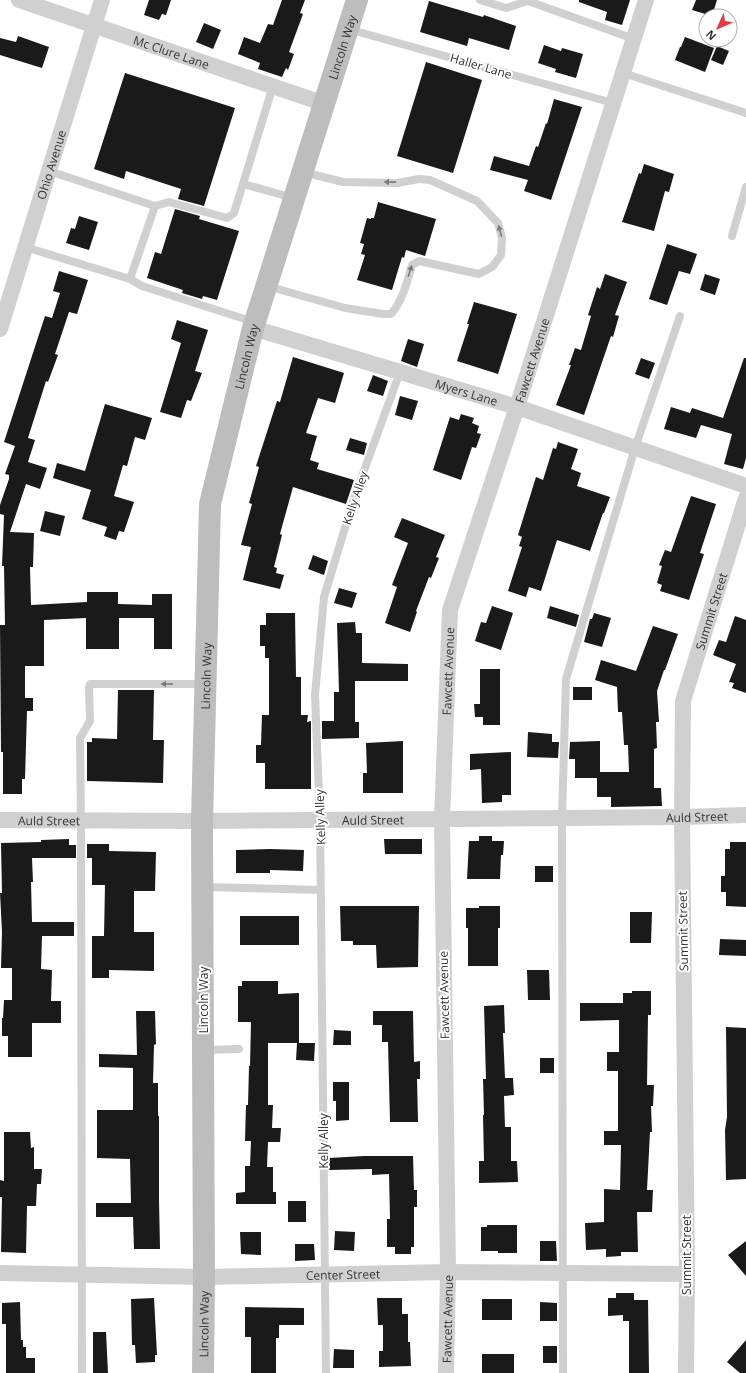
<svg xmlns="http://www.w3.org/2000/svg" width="746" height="1373" font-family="'Open Sans',sans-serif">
  <rect width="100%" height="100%" fill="#fff"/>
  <path fill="#1a1a1a" d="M149 0H171L166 15 162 14 159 20 144 15Z
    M282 0H305L300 13 303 14 289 52 294 54 288 70 286 68 282 77 258 69 260 63 238 54 244 37 260 43 268 24 273 25Z
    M579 0H630L622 25 605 20 607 12 579 2Z
    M696 0H717L712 16 692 10Z
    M429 1 483 17 484 15 516 26 509 50 469 38 467 46 420 32Z
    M204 23 221 30 213 49 196 42Z
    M18 36 49 47 42 68 0 55V38L16 42Z
    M685 37 714 48 705 72 675 60 680 47H681Z
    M544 45 561 51 562 48 583 54 576 78 555 72 556 69 538 63Z
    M717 46 729 51 723 65 711 60Z
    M426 62 482 80 453 173 397 156Z
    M125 73 235 108 204 206 178 199 181 189 126 171 124 179 94 169Z
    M554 99 582 107 551 200 524 191 528 180 490 170 494 156 529 166 536 146 538 147 546 123 547 124Z
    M644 164 674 174 669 192 665 191 654 231 622 222 639 173 641 174Z
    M378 202 436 219 425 256 406 250 404 258 402 257 392 290 357 280 365 255 361 254 364 244 360 243 367 218 371 219V218H374Z
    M175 209 200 216 199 219 239 231 217 300 203 296 202 299 182 293 183 290 147 278 155 252 161 254Z
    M79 216 98 222 89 250 66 243 71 228 75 229Z
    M667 244 697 254 690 274 679 271 667 305 649 299Z
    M59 271 88 280 77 314 69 312 55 354 58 355 48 382 46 381 28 438 35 440 28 462 47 468 40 489 26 484 10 532 34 533 33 567H30L31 605 87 602V592H118V604L152 605V594H172V649H154V618H119V649H86V618L44 620V666H25V698H33V711H27L25 779H22V794H3V752H1L0 625H5L4 566H2L4 515 0 514V505L9 479V475L5 474 15 446 4 442 45 316 52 318 60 293 53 291Z
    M605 274 627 282 615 315 619 316 613 337 611 336 584 415 556 405 571 365H569L575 348 581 350 591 316 588 315 597 287 600 289Z
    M705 274 720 279 715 295 700 290Z
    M474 302 517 314 498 374 457 361 469 324H467Z
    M177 320 208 330 195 371 202 373 191 401 187 400 181 418 160 412 181 343 171 339Z
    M408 339 424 344 417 367 401 361Z
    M293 357 344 373 335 403 318 398 306 433 317 436 310 460 319 463 317 469 354 480 346 504 293 487 280 534 282 535 274 567 277 568 276 573 284 575 280 589 243 580 251 547 241 545 252 504 249 503 259 467 256 466 277 401 280 402Z
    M641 358 655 363 649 379 635 374Z
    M744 358H746V458L743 469 724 464 732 434 701 425 696 438 664 429 671 407 690 413 692 408 723 418Z
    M373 375 388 381 383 396 367 391Z
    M400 396 418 401 412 420 395 415Z
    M105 404 152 418 145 440 135 437 127 466 123 465 114 496 134 502 124 532 119 531 116 540 104 536 107 527 82 519 91 490 53 478 57 463 85 471Z
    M461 414 474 418 472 423 479 426 477 433 481 434 476 448 472 447 461 480 433 470 450 417 459 420Z
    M350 438 367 443 364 455 346 450Z
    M558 442 578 449 571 469 581 473 577 486 610 497 604 513H603L590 551 557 540 541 591 529 587 526 597 508 591 522 547 519 546 522 537 518 535 536 477 543 480 553 448 556 449Z
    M691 496 716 504 700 553 704 554 689 600 660 591 662 585 657 583 662 566 659 565 665 550 671 552Z
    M45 511 65 516 60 536 40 531Z
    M402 518 445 535 436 557 439 558 431 578 429 577 416 611 417 612 410 632 385 623 397 587 392 585 408 543 394 537Z
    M313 555 328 561 324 575 308 569Z
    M339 588 357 593 352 608 334 603Z
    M492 606 513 613 501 650 475 641 481 622 486 623Z
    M550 606 579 615 576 627 547 618Z
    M266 613H295L296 677H301V715H308L307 722 311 721V789H265V763H256V745H261L262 715H269V658H265V646H260V625H266Z
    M594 613 611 618 602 647 584 642 590 619H592Z
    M735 616 746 620V693L732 688 734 683 729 682 736 664 713 655 719 640 726 642Z
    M355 622 356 633H362V663L408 664V681H355V722H359V738L322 739V721H334V692H339L337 623Z
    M653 626 678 634 665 670H664L657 691 659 722H656L657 748 654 749V788H661L662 806 611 807V797H597V778H575V759H569L570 742 600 741V772H629L628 745H624L622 712H618L617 687 595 680 601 660 636 671Z
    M480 669H500V725H483V717H475L474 704H480Z
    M573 687H592V700H573Z
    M118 690H154L153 740H164L163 783 87 781V742H92V738L117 739Z
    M528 732 552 734V742H559L558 758 527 757Z
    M403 741V793H363V773H367L366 743Z
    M511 752V795H502V802L482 803 481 769 470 770V754Z
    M479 836H492V841H504L503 855H501L500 879H467L469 841H479Z
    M69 839V845H76V858H32L33 882H31L32 922H74V936H42L41 969 52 970 51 1001H61V1023H32V1057H8V1036H2V1018H3L4 1000H12V968H1L2 932 0 893H2L1 843 41 842V840Z
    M384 839H422V854H385Z
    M730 842H746V907L726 906V892H721V876H725V849H730Z
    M87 844H109V851L156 852 155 891H134V932H154V971L109 970V978H92V936H104L105 885H92V858H87Z
    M270 849 304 850 303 871 270 870V873H236V850Z
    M535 866H553V882H535Z
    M340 906H419L418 967 377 968 376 945H353V941H341Z
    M479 906H500V928H498V966H468V928H466V908H479Z
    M630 912H652L651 943H630Z
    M240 916H299V945H240Z
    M720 939 746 940V956L719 955Z
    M527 970H549L550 1000H528Z
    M242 981H278V994L299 993V1043H315L314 1061 296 1060 297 1043H268V1105H273L272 1128H281L280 1142H268L267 1167H273V1192H276V1204H236V1193L245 1192V1166H250L251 1141H245L246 1105H248L249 1066H250L251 1022H238V986H242Z
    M632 991H651V1015H648L647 1085H654L653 1106H651L652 1132H650L647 1190H653L652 1212H637L638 1252H621V1256L606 1257V1249L586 1250 585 1223 604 1222V1189L620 1190 621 1145H604V1131H618V1071H607V1052H619V1020L580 1021V1003H623V993H632Z
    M504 1005 505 1033H503L505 1078H513L514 1095 504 1096 505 1127H511V1161H517L518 1182 479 1183V1161H484L483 1115H484L483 1079H486L484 1006Z
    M136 1011H155L156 1044 154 1045 153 1083H158V1116H159V1200L160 1249H134L133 1217H96V1203H131L130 1159 97 1158V1110H133V1068L99 1067V1054L137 1055Z
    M373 1011H413L414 1062 420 1061V1079H417L418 1122H390L388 1042H382V1025H373Z
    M726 1027 746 1028V1179L726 1180 725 1130 727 1117Z
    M334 1030 351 1031V1045H333Z
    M540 1058H554V1073H540Z
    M333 1082H349V1120L336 1121V1101H333Z
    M4 1132H30L31 1148 34 1147V1169H42L41 1184H37L36 1206H27L26 1253 1 1252 2 1197H0V1180L4 1181Z
    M364 1156H413L414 1190H417V1207H414V1247H411V1254H395V1247H387V1219H390L389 1174 372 1175V1169L329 1170V1158Z
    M288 1201H306V1222H288Z
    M487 1225H517V1253H498V1251H481V1227H487Z
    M335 1231 355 1232 354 1251 334 1250Z
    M240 1232H261V1255L241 1254Z
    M540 1241H556L557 1261H540Z
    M746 1241V1276L728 1255Z
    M295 1244H314L315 1260 295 1261Z
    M616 1293H634V1300H648L649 1373H629V1321H623V1315L608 1316V1298H616Z
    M154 1298 157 1355H155V1362L136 1363 135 1345H132L131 1299Z
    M377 1298H402V1314H408V1342H410L411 1366 379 1367V1351H383V1325H378Z
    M482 1299H512V1320H482Z
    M20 1302 21 1340H23V1347H26V1358H35V1373H6V1324H2V1303Z
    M540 1302 557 1303V1321H540Z
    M245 1307 304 1308V1325H279V1338H276V1373H251V1337H245Z
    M93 1332H106L108 1373H93Z
    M746 1340V1373H740L727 1362Z
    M543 1346H557V1363H543Z
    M334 1349 354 1350V1368H333Z
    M482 1354H514V1373H482Z"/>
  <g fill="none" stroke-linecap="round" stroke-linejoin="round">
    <path stroke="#d0d0d0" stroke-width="8" d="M480 0 506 8 528 1 634 39
      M348 29 613 103
      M623 73 746 113
      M243 184 294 198
      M155 206 169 202 227 218 234 213 273 86
      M732 236 746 187
      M25 247 130 279 155 206 49 171
      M130 279 142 286 254 322
      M267 286 345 308 383 314H391C403 300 407 282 412 265L419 261 479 274 492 267 501 255 502 238 498 223 477 201 430 180 419 179 397 183 343 182 303 172
      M204 887 321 890
      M204 1050 239 1049
      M82 1373 81 821 80 738 90 721 89 687 90 684H205
      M326 1373 320 820 315 695 324 597 354 498 400 372
      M563 1373 562 818 566 679 635 448 680 316"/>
    <g stroke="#d0d0d0" stroke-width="16">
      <path id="s1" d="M19 0 325 104"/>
      <path id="s2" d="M253 328 517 407 746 486"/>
      <path id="s3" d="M0 329 102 0"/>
      <path id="s4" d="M0 820 202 821 682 817 746 815"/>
      <path id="s5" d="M0 1273 204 1277 448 1272 687 1274"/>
      <path id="s6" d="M446 1373 448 1272 442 819 450 610 517 407 646 0"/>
      <path id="s7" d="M686 1373 687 1274 682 817 683 701 746 498"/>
    </g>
    <path stroke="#bdbdbd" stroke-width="22" id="s8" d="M203 1373 204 1277 202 821 210 504 253 328 357 0"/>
  </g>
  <defs><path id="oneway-solid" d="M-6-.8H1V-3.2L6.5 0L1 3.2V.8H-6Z"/></defs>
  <g fill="#7a7a7a">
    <use href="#oneway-solid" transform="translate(390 182) rotate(-179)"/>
    <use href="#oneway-solid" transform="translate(500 231) rotate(-105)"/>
    <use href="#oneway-solid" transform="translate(410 271) rotate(-72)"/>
    <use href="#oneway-solid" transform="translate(167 684) rotate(-180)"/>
  </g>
  <g text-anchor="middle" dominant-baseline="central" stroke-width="4" stroke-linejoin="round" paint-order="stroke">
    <g font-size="12" fill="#333" stroke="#fff">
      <text stroke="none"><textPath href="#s8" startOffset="1345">Lincoln Way</textPath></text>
      <text stroke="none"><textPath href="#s1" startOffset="161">Mc Clure Lane</textPath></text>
      <text transform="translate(481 66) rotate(16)">Haller Lane</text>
      <text stroke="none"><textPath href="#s3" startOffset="172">Ohio Avenue</textPath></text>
      <text stroke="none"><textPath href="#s8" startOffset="1021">Lincoln Way</textPath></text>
      <text stroke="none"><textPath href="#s6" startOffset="1026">Fawcett Avenue</textPath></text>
      <text stroke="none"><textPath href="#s2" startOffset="223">Myers Lane</textPath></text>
      <text transform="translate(355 498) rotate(-71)">Kelly Alley</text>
      <text stroke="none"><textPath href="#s7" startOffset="766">Summit Street</textPath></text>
      <text stroke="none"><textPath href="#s6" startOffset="702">Fawcett Avenue</textPath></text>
      <text stroke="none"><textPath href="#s8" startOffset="697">Lincoln Way</textPath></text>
      <text stroke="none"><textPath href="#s4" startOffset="697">Auld Street</textPath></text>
      <text transform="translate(320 817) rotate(-92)">Kelly Alley</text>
      <text stroke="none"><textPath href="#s4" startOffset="373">Auld Street</textPath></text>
      <text stroke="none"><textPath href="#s4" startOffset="49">Auld Street</textPath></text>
      <text transform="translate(683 931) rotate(-91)">Summit Street</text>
      <text transform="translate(444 995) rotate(-91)">Fawcett Avenue</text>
      <text transform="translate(203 1000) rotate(-90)">Lincoln Way</text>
      <text transform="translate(323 1141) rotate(-90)">Kelly Alley</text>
      <text transform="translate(686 1255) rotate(-90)">Summit Street</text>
      <text stroke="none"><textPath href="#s5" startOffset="343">Center Street</textPath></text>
      <text stroke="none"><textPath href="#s6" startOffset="54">Fawcett Avenue</textPath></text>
      <text stroke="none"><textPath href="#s8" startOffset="49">Lincoln Way</textPath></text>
    </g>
  </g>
  <g transform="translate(718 28) rotate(225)"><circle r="19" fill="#ffffff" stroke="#adadad"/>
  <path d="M0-3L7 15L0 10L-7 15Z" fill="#e63946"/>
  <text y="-6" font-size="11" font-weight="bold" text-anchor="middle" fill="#333333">N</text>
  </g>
</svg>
